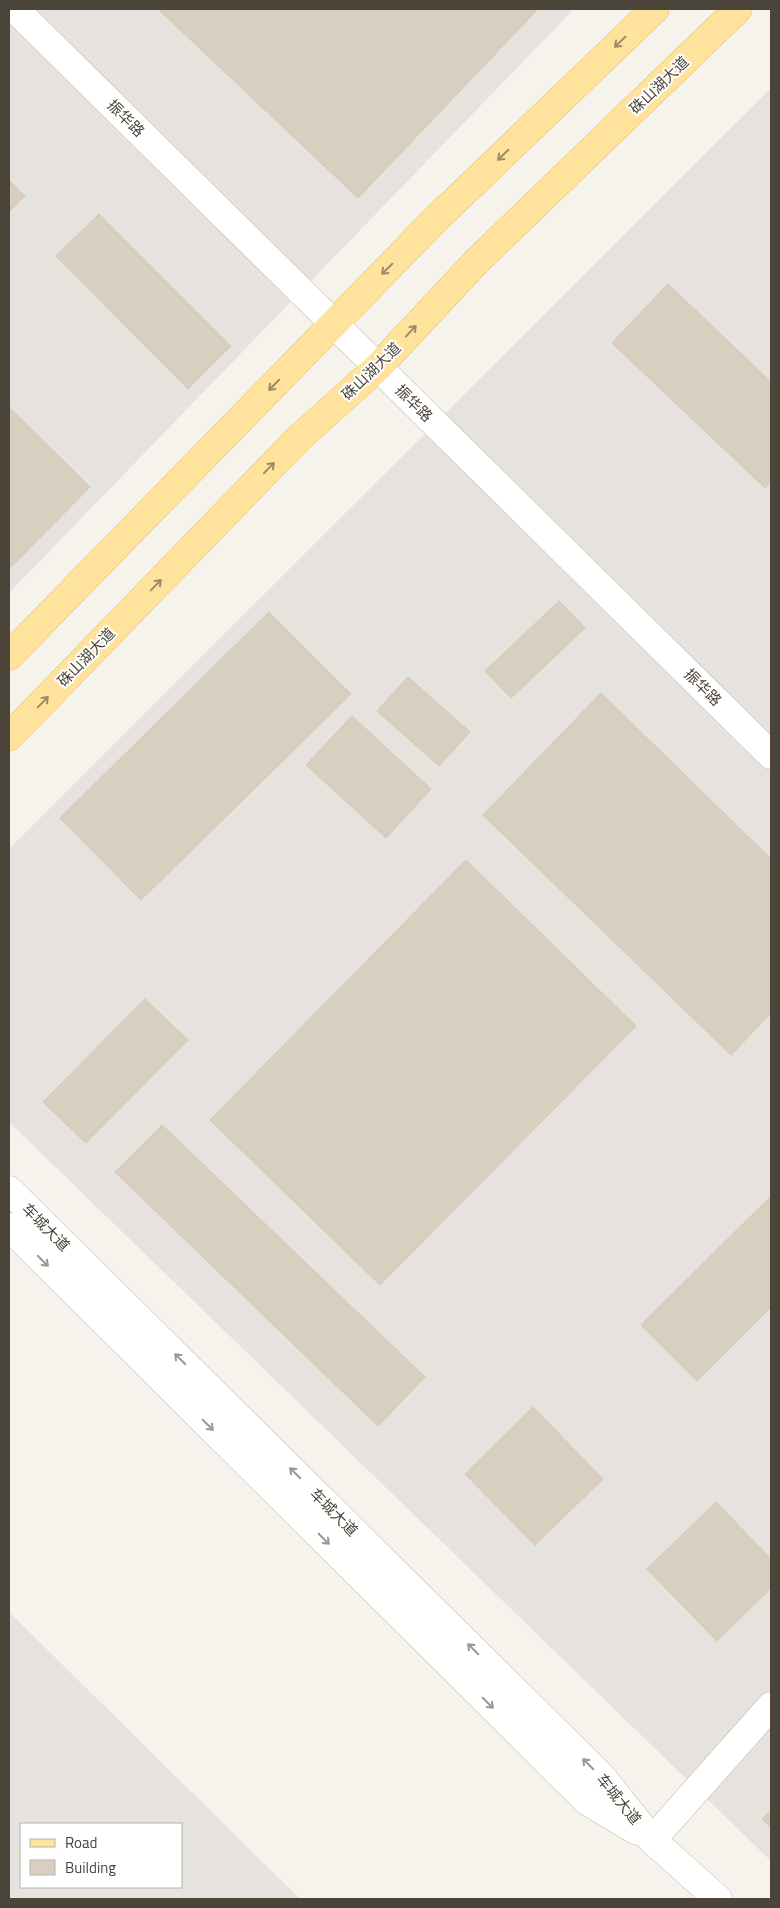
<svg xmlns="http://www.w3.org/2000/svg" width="780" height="1908" font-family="'Titillium Web','Noto Sans SC',sans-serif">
  <rect width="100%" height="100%" fill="#f6f3ec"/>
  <path fill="#e6e2dd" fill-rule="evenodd" d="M9 9H574L9 593Z
    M771 88V1861L9 1122V849Z
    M9 1612 300 1899H9ZM21 1824H181V1887H21Z"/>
  <path fill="#d8cfc1" stroke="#d3c7b4" d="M158 9H538L358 198Z
    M9 180 25 196 9 212Z
    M99 214 231 346 188 389 56 256Z
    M668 284 771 382V482L765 488 612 343Z
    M9 407 90 487 9 569Z
    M559 601 585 628 511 698 485 671Z
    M269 612 351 694 141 900 60 818Z
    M408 677 470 732 439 766 377 711Z
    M601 693 771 859V1013L731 1055 483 815Z
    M352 716 431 789 386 838 306 765Z
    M466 860 636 1026 380 1285 210 1120Z
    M145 999 188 1040 86 1143 43 1102Z
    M162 1125 425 1377 378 1426 115 1172Z
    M771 1196V1307L697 1381 641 1325Z
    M533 1407 603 1479 535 1545 465 1474Z
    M716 1502 771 1559V1588L717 1641 647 1569Z
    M771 1810V1828L762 1819Z"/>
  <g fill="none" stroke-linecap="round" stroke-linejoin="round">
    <g stroke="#c2bbae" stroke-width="29">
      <path id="minor" d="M15 9 771 755
        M9 1190 602 1777 652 1840 718 1899
        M9 1227 587 1801 637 1831
        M652 1840 771 1706"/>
    </g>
    <g stroke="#e6c16a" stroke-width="29">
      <path id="major" d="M9 656 436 219 655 9
        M9 737 298 439 378 367 475 263 738 9"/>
    </g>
    <use href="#minor" stroke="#fff" stroke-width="28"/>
    <use href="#major" stroke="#ffe39c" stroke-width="28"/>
  </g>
  <defs><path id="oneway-shaft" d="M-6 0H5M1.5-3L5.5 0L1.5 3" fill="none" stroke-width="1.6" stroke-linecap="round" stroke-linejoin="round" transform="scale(1.25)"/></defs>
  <g stroke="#9c8c66">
    <use href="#oneway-shaft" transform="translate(620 42) rotate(136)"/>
    <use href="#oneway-shaft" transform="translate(503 155) rotate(136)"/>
    <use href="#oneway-shaft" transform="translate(387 269) rotate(135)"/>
    <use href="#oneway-shaft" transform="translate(411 331) rotate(-47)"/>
    <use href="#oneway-shaft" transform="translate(274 385) rotate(134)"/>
    <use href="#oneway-shaft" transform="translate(269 468) rotate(-46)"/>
    <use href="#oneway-shaft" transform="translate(156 585) rotate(-46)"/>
    <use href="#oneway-shaft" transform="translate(43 702) rotate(-46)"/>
  </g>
  <g stroke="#9c9892">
    <use href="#oneway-shaft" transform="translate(43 1261) rotate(45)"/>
    <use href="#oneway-shaft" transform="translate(180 1359) rotate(-135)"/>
    <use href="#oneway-shaft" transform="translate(208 1425) rotate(45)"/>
    <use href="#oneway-shaft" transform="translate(295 1473) rotate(-135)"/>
    <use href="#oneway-shaft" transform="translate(324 1539) rotate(45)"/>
    <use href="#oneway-shaft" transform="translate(473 1649) rotate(-135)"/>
    <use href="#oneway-shaft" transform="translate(488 1703) rotate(45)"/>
    <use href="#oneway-shaft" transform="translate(588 1764) rotate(-135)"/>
  </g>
  <g text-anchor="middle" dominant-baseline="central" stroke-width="4" stroke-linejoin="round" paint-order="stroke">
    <g font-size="15" fill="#4b4439" stroke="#fff">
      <text transform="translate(659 85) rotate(-44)">硃山湖大道</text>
      <text transform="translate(126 118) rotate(45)">振华路</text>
      <text transform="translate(371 371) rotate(-44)">硃山湖大道</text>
      <text transform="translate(414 403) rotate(45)">振华路</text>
      <text transform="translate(86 657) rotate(-46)">硃山湖大道</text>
      <text transform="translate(703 687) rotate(45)">振华路</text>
      <text transform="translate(46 1227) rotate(45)">车城大道</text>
      <text transform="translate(334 1512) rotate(45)">车城大道</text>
      <text transform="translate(619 1799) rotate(51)">车城大道</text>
    </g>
  </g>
  <rect width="780" height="1908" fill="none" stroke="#4b4439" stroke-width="20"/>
  <rect x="20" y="1823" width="162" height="65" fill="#ffffff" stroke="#b7b4b0"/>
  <rect x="30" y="1839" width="25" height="8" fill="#ffe39c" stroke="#b7b4b0"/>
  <text x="65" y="1848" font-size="15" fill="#4b4439">Road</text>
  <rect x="30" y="1860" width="25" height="15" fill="#d8cfc1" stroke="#b7b4b0"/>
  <text x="65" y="1873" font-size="15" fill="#4b4439">Building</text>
</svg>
